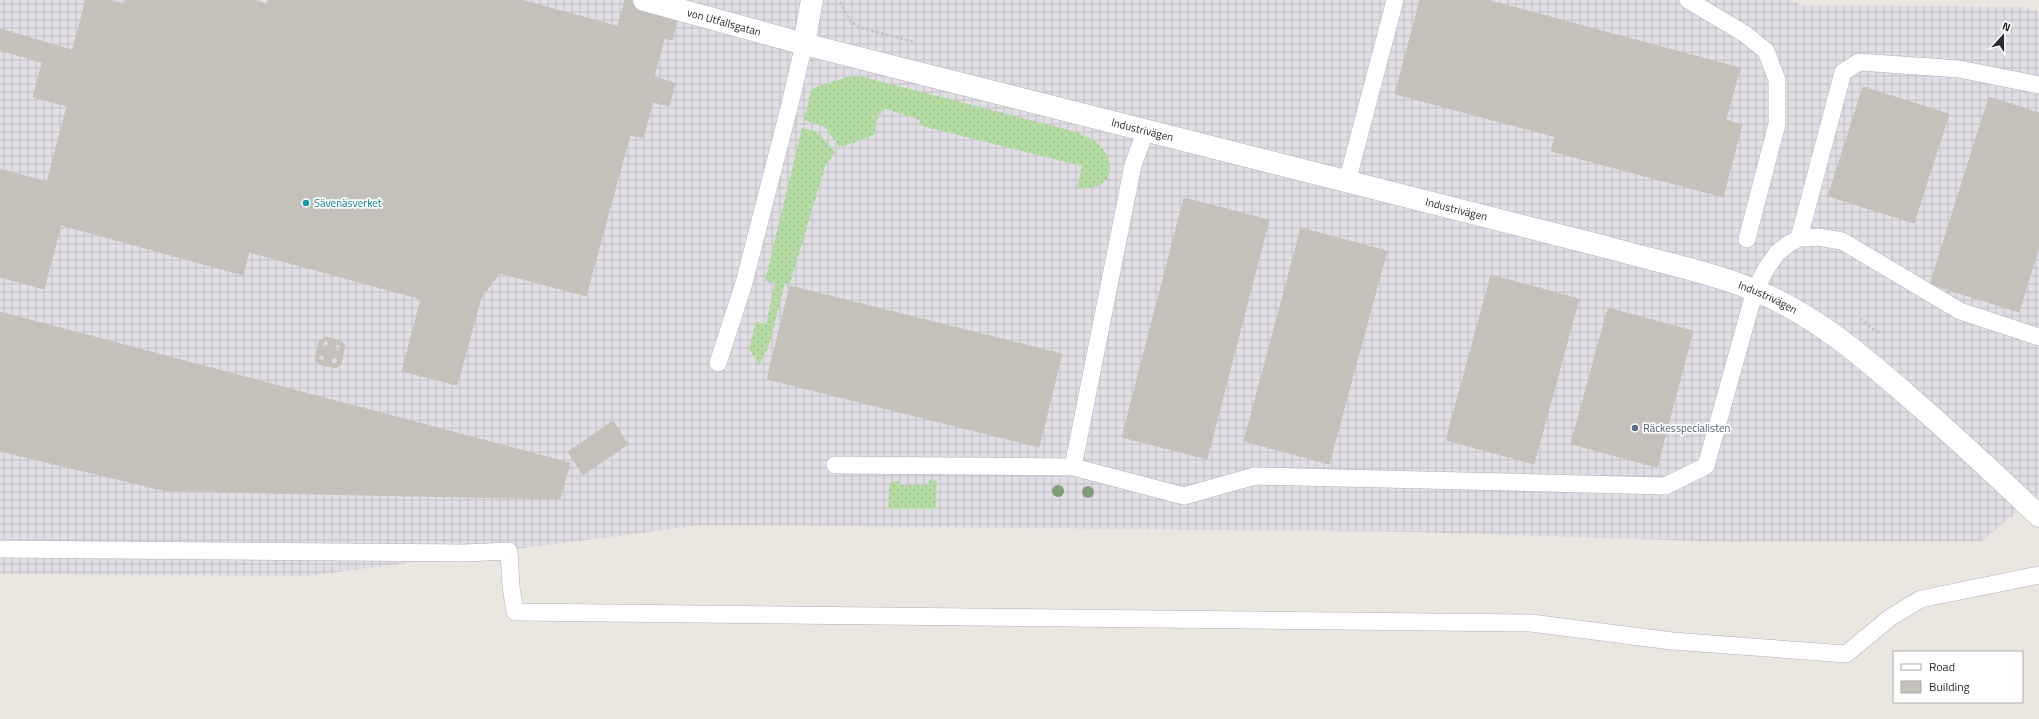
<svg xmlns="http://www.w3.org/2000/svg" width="2039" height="719" font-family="'Titillium Web',sans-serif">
  <defs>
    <pattern id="industrial-grid" width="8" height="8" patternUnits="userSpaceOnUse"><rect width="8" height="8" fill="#e1dfe5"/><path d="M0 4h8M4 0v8" fill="none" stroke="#c1c0c5"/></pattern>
    <pattern id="grass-dots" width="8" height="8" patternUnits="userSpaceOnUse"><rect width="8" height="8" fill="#b4dba3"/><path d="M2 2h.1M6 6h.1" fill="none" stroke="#9bbc8c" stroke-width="1.8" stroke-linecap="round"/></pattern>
  </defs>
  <rect width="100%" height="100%" fill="#ebe7e0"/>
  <path fill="url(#industrial-grid)" d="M0 0H1791L1800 5 2023 7 2039 12V494L1982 541 1730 542 1415 532 703 525 307 576 0 574Z"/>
  <path fill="url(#grass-dots)" d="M855 75 1077 132C1086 137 1097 140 1103 149 1120 173 1104 192 1077 188L1082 166 919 125 920 120 886 109C876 114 876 126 874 135L845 146H839L825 127 804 120 811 91 815 87Z
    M802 128 818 132 835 152 825 167 790 283H785L769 345 759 366 749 348 756 322 766 324 775 283 765 281Z
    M929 480 937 481 936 509H888L890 482 899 481V485H929Z"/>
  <path fill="#c4c1bb" stroke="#c7c2b9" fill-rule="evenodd" d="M86 0H109L125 4 126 0H253L267 4 268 0H521L664 39 654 77 675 83 669 106 653 102 643 138 630 135 586 296 500 273 481 298 457 385 402 371 421 299 249 252 243 275 61 225 44 289 0 277V169L47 182 67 106 33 97 42 63 67 70Z
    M625 0H682L672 40 618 26Z
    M1420 0H1487L1740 68 1710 178 1395 94Z
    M0 29 72 50 67 70 0 50Z
    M1863 87 1949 114 1914 223 1828 196Z
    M1989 97 2039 113V247L2019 312 1930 284Z
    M1726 120 1742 125 1723 197 1551 151 1555 137 1710 178Z
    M1184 198 1269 220 1207 459 1122 437Z
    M1301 228 1387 251 1329 464 1244 441Z
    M1491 275 1579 299 1534 464 1446 440Z
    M790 286 1062 354 1039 447 767 379Z
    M1608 308 1693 331 1657 467 1571 444Z
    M0 312 570 463 560 499 166 491 0 451Z
    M326 337 341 341 345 345 341 364 336 368 321 365 315 360 319 341ZM326 340 329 344 324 347 322 344ZM336 344 341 346 339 351 335 349ZM320 354 325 356 323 361 318 358ZM334 357 338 360 334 365 331 361Z
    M613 421 628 444 583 475 568 452Z"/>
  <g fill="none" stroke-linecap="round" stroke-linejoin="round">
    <g stroke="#b0b1ba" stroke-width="18">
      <path id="lane" d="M1688 0 1745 34 1766 51 1777 80V124L1747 239
        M1347 182 1395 0
        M1799 238 1843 72 1859 62 1959 69 2039 85
        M718 363 744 283 790 104 804 44
        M835 465 1073 467 1184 496 1255 476 1665 486 1706 466 1755 290 1766 269 1777 253 1787 245 1799 238 1818 237 1842 241 1960 311 2039 337
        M1073 467 1133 165 1146 130
        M0 549 464 553 509 551 511 586 515 612 1531 623 1672 641 1846 654 1891 617 1921 599 2039 575"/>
    </g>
    <g stroke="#b0b1ba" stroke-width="23">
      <path id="street" d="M804 44 812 0"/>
    </g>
    <g stroke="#b0b1ba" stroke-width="23">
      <g id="secondary">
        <path id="s1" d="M644 0 804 44 1606 247C1655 261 1707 271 1754 290 1812 313 1860 354 1907 395 1952 434 1996 475 2039 516"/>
      </g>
    </g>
    <path stroke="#c4c4c4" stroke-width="2.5" stroke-dasharray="3 2" stroke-linecap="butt" d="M840 2 851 22 861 28 914 42
      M1860 319 1880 334"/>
    <use href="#lane" stroke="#fff" stroke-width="17"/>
    <use href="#street" stroke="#fff" stroke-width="22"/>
    <use href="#secondary" stroke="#fff" stroke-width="22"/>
  </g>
  <g fill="#839d79">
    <circle cx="1058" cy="491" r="6"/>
    <circle cx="1088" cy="492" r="6"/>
  </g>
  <circle fill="#0f9aa8" stroke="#fff" stroke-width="1.5" cx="306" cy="203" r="4"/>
  <circle fill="#5c6f8a" stroke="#fff" stroke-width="1.5" cx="1635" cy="428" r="4"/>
  <g text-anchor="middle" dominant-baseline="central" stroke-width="3.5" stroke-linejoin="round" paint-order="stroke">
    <g font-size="11" fill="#2c2c2c" stroke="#fff">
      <text stroke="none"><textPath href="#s1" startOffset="83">von Utfallsgatan</textPath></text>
      <text stroke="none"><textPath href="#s1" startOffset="515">Industrivägen</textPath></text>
      <text stroke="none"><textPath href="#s1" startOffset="839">Industrivägen</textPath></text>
      <text stroke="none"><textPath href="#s1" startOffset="1163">Industrivägen</textPath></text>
    </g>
    <g font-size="11" fill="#0d838f" stroke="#fff" text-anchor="start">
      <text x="314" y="203">Sävenäsverket</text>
    </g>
    <g font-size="11" fill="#4e5e75" stroke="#fff" text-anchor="start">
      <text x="1643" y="428">Räckesspecialisten</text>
    </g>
  </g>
  <rect x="1893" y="651" width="130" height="52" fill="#ffffff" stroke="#ababab"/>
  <rect x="1901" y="664" width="20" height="6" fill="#ffffff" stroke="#ababab"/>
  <text x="1929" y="671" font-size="12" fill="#2c2c2c">Road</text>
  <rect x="1901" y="681" width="20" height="12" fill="#c4c1bb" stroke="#ababab"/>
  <text x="1929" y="691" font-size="12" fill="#2c2c2c">Building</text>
  <g transform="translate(2003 36) rotate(21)" stroke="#ffffff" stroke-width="3" paint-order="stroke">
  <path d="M0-3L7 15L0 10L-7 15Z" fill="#2c2c2c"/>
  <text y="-6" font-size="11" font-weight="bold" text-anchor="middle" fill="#2c2c2c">N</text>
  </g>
</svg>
